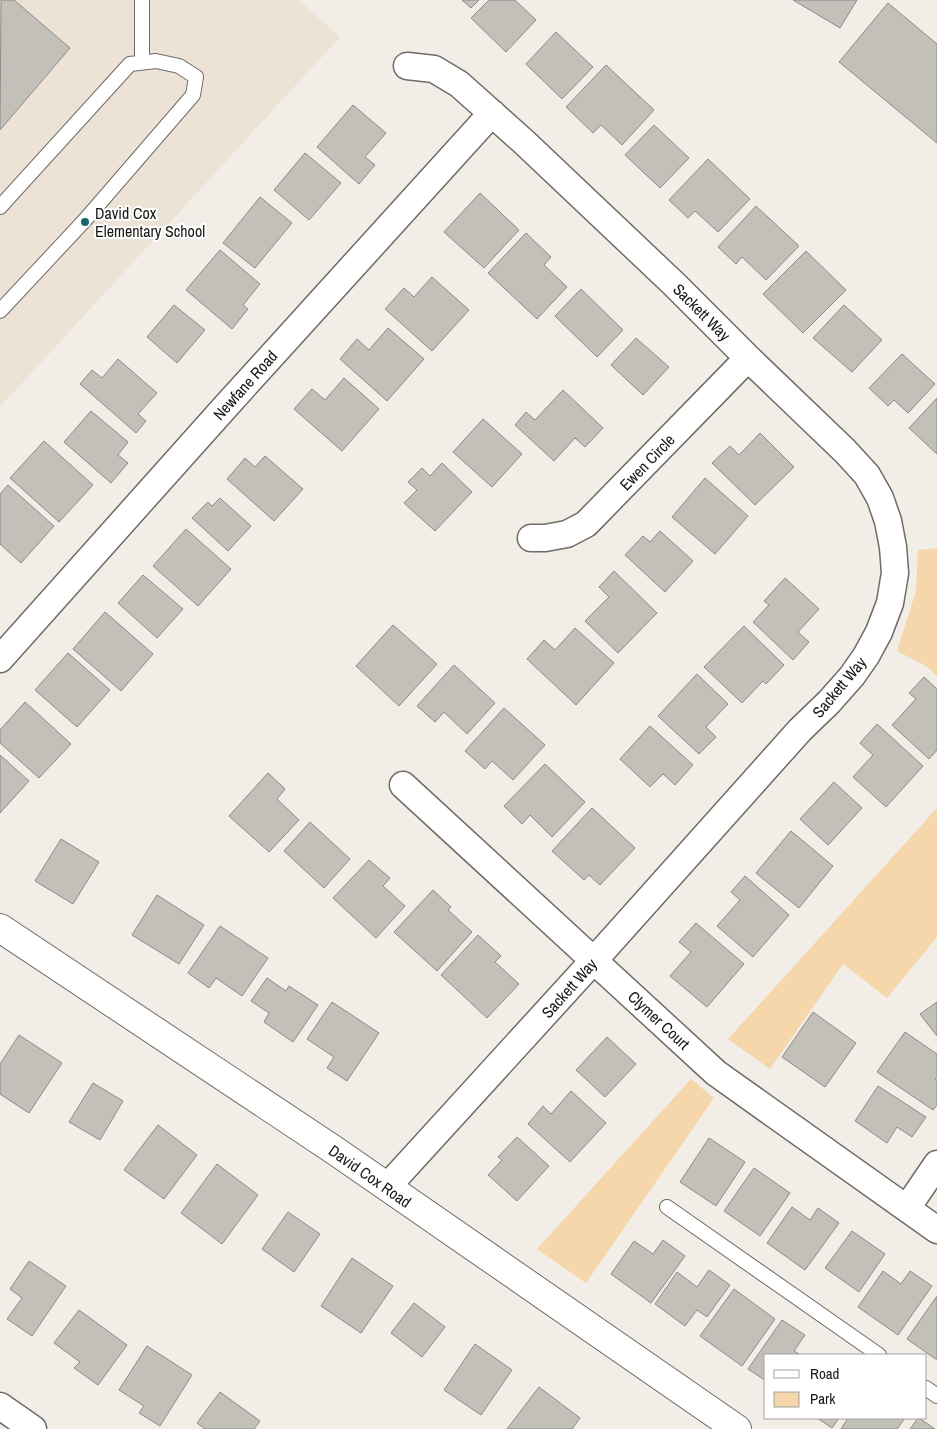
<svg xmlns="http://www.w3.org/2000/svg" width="937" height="1429" font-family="'Archivo Narrow',sans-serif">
  <rect width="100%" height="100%" fill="#f2ede7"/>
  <path fill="#ece2d6" d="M0 0H299L340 37 0 407Z"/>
  <path fill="#f6d6ab" d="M937 548V676L926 666 897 651 916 591 918 550Z
    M937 808V937L887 998 843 964 770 1069 728 1039Z
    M691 1079 714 1098 586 1283 537 1249Z"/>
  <path fill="#c3bfb9" stroke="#8e8a85" d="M1 0H14L70 48 0 130Z
    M462 0H479L471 8Z
    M489 0H515L536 20 506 52 471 18Z
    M793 0H857L840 28Z
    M888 3 937 44V143L839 62Z
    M556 32 593 67 562 99 526 64Z
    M606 65 654 110 622 145 601 125 593 133 566 107Z
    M353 105 386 133 365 157 375 165 359 184 317 147Z
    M654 125 689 158 660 188 625 155Z
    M305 153 341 183 309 220 274 190Z
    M708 159 750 199 718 232 695 211 688 218 669 200Z
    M480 193 519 230 484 268 444 232Z
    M260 197 292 223 255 268 223 243Z
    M756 206 799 246 766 280 742 257 736 264 718 247Z
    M526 233 551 257 544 265 567 287 537 319 488 273Z
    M220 250 260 284 243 305 248 309 232 329 186 290Z
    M806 251 846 290 803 333 763 294Z
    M432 277 469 310 432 351 385 309 404 288 414 297Z
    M581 289 623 330 597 357 555 316Z
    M174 305 205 330 177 363 147 337Z
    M844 305 882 340 852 372 813 338Z
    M388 328 424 359 387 401 340 359 357 339 369 350Z
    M636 338 669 367 643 395 611 365Z
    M902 354 935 384 908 413 894 400 888 406 869 388Z
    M118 359 157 393 138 414 146 421 136 433 80 384 92 370 102 378Z
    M344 378 379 409 342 451 294 409 312 389 325 400Z
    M563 390 603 428 585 447 575 438 554 461 515 425 526 412 535 420Z
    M937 398V454L909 428Z
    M91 411 128 442 118 455 128 463 111 483 64 442Z
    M483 419 522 454 492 487 453 452Z
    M760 433 794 467 755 505 712 463 730 446 739 455Z
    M44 441 93 485 59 522 10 478Z
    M265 456 303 489 274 521 227 479 245 458 255 467Z
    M442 463 472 492 435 531 404 503 417 490 408 482 422 468 430 476Z
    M705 478 748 516 715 554 672 517Z
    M8 485 54 526 21 563 0 544V494Z
    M220 498 251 526 228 551 192 518 208 502 212 506Z
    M186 529 231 569 198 606 153 566Z
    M660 531 693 561 665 592 625 555 643 536 650 542Z
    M614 571 657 613 618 653 585 621 609 597 599 587Z
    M143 575 183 609 157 638 118 603Z
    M785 578 819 609 798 632 809 642 793 660 753 622 769 605 764 601Z
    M105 612 153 654 121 691 73 649Z
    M393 625 437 664 399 706 356 666Z
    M744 626 784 665 766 684 763 681 742 703 704 667Z
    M575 628 614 663 576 705 527 659 544 640 555 650Z
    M68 653 110 690 77 727 35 690Z
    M454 665 495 703 467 734 444 712 435 722 417 706Z
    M697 674 728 704 706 727 716 737 699 754 658 716Z
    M924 677 937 689V750L929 759 892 725 916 699 909 693Z
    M25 702 71 744 39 778 0 743V730Z
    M504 708 545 745 513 780 492 761 485 769 465 751Z
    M877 724 923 766 886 807 853 777 873 755 860 743Z
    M650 726 693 765 675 785 663 774 650 787 620 759Z
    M0 755 29 781 0 813Z
    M545 764 585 802 552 837 530 815 522 824 504 806Z
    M268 773 285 789 277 799 299 820 269 852 229 816Z
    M834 782 862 808 828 845 800 819Z
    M592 808 635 848 600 885 589 875 584 880 552 851Z
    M310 822 350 859 324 888 284 851Z
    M791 831 833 866 799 908 756 873Z
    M61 839 99 862 73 904 35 881Z
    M369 860 390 878 383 886 405 906 376 938 333 898Z
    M745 876 789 915 753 957 717 926 740 900 731 892Z
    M433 890 451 907 448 910 472 932 437 971 394 932Z
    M157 895 204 925 179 964 132 935Z
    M696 923 744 964 707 1007 670 976 691 952 679 942Z
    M220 926 268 958 242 996 216 978 209 988 188 973Z
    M478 935 501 956 495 962 519 984 487 1018 441 975Z
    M267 978 286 991 289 986 318 1005 293 1042 264 1022 269 1013 251 1001Z
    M332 1002 379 1033 347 1081 327 1068 334 1057 307 1039Z
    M937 1002V1036L920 1014Z
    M813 1012 856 1043 825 1087 782 1057Z
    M905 1032 937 1054V1077L935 1079 937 1080V1105L933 1110 877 1072Z
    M19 1035 62 1063 29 1113 0 1094V1064Z
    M607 1037 636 1064 605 1097 576 1070Z
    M93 1083 123 1101 100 1140 69 1122Z
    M878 1086 926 1117 912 1137 897 1127 887 1143 855 1121Z
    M571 1091 606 1123 570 1162 528 1124 543 1106 551 1114Z
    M158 1125 197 1155 164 1199 124 1170Z
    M517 1137 549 1166 517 1201 488 1175 502 1160 498 1157Z
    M709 1138 745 1162 716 1206 680 1182Z
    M217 1164 258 1195 222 1244 181 1213Z
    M754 1168 790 1193 760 1236 724 1211Z
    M792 1207 810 1220 818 1208 839 1223 805 1270 767 1243Z
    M288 1212 320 1234 294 1272 262 1249Z
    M852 1231 885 1254 859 1292 825 1268Z
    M663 1240 685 1256 651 1303 611 1274 634 1241 653 1254Z
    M352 1258 393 1286 361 1333 321 1306Z
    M29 1261 66 1286 32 1336 7 1319 22 1298 10 1289Z
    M709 1270 730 1285 707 1317 697 1310 685 1326 655 1304 677 1272 697 1287Z
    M883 1271 901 1284 910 1271 932 1286 898 1335 858 1307Z
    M734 1289 775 1319 742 1366 700 1336Z
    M937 1296V1360L907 1339Z
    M414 1303 445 1327 422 1357 391 1333Z
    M79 1310 127 1345 98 1385 74 1368 80 1362 54 1343Z
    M782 1320 805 1335 794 1351 801 1355H766V1381L748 1369Z
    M475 1344 512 1370 481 1415 444 1390Z
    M147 1346 192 1375 160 1426 139 1413 144 1406 119 1390Z
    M539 1387 580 1418 572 1429H507Z
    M220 1392 260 1421 254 1429H205L197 1423Z
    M817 1418H839L832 1428Z
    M848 1418H905L897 1429H841Z
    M918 1418H919L935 1429H910Z"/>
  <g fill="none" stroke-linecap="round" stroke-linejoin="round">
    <g stroke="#6f6b66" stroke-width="16">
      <path id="service" d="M142 62V0
        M0 207 130 64 156 61 179 66 196 77 193 95 85 220 0 311
        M667 1207 879 1355
        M926 1388 937 1396"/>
    </g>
    <g stroke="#6f6b66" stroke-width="29">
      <path id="minor" d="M531 538H545L567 534 586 524 748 358
        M0 659 227 405 492 113
        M403 785 716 1073 937 1230
        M387 1187 605 948 800 730 829 702 852 676 866 656 879 632 890 603 895 573 893 547 888 521 880 498 867 475 845 451 748 358 674 284 524 142 459 84 434 69 407 66
        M907 1208 937 1164
        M0 1406 33 1429"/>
    </g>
    <g stroke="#6f6b66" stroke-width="30">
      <path id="secondary" d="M0 928 334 1150 737 1429"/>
    </g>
    <use href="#service" stroke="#fff" stroke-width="14"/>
    <use href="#minor" stroke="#fff" stroke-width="26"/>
    <use href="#secondary" stroke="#fff" stroke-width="28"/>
  </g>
  <circle fill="#18666a" stroke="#fff" stroke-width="2" cx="85" cy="222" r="5"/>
  <g text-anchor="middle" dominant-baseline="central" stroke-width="4" stroke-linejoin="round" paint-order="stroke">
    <g font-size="16" fill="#191816" stroke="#fff" text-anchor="start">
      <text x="95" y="213">David Cox<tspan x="95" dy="18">Elementary School</tspan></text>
    </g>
    <g font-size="16" fill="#191816" stroke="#fff">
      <text transform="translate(702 312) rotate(45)">Sackett Way</text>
      <text transform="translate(245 385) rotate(-48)">Newfane Road</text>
      <text transform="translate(647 462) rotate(-46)">Ewen Circle</text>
      <text transform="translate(839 687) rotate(-50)">Sackett Way</text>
      <text transform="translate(569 988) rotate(-48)">Sackett Way</text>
      <text transform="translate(659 1020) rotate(43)">Clymer Court</text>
      <text transform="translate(370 1176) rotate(35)">David Cox Road</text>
    </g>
  </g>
  <rect x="764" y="1354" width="162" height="65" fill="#ffffff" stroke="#a3a3a2"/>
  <rect x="774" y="1370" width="25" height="8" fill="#ffffff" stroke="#a3a3a2"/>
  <text x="810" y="1379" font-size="15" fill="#191816">Road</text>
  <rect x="774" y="1392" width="25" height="15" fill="#f6d6ab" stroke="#a3a3a2"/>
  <text x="810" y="1404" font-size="15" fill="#191816">Park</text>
</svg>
